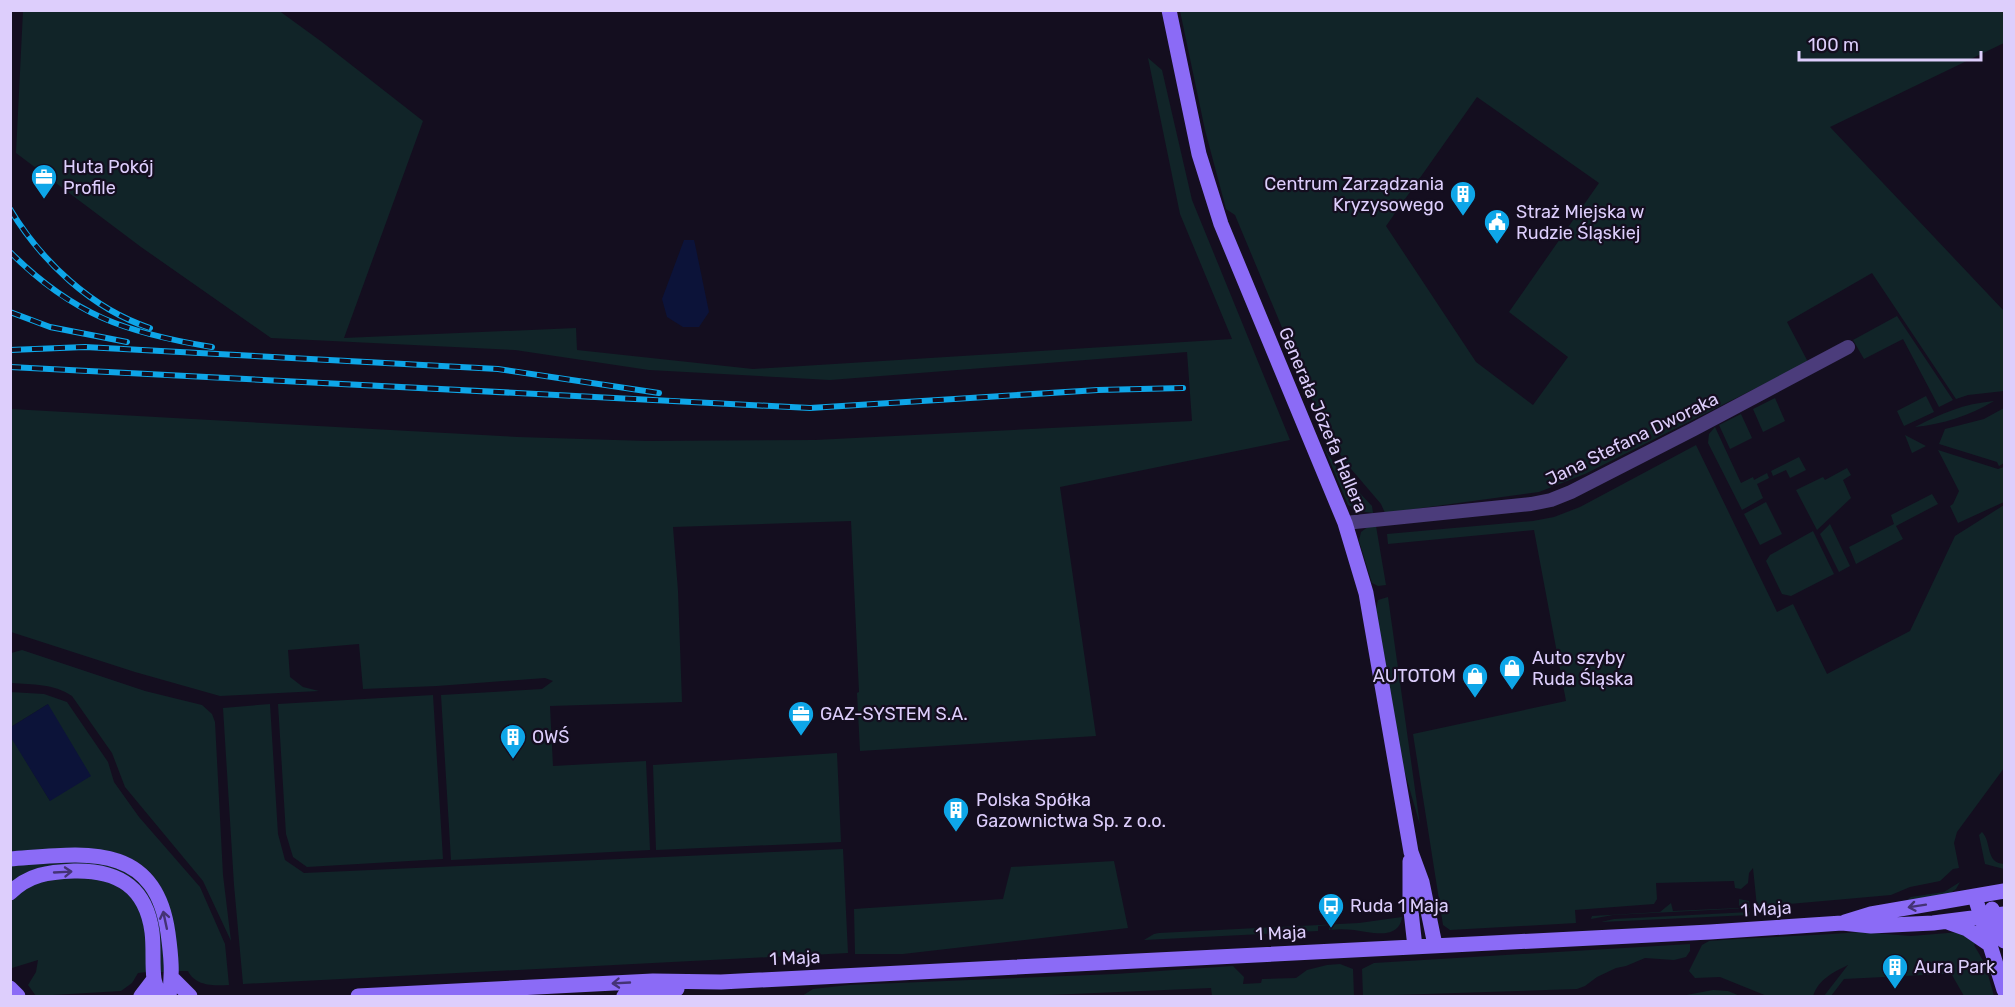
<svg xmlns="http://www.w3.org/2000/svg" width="2015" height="1007" font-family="Rubik,sans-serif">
  <rect width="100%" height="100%" fill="#140e1f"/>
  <path fill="#112428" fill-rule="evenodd" d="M278 10 322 42 423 121 344 338 576 328 577 350 753 369 1232 339 1180 214 1148 58 1162 70 1192 200 1290 440 1060 487 1096 736 860 751 857 693 859 692 851 521 673 527 678 591 682 702 550 706 553 766 646 761 650 850 451 860 441 695 542 689 553 681 545 678 437 686 363 689 359 644 288 650 290 677 303 687 319 691 220 696 135 672 11 632V409L518 437 647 441 815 440 1192 421 1187 352 830 380 649 370 515 350 271 338 141 247 16 153 23 11Z
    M1180 11H2004V43L1830 127 2004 311V391L1968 395 1956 399 1872 273 1787 322 1808 362 1585 474 1539 492 1385 513 1381 504 1346 463 1326 433 1235 215 1226 209 1205 130ZM1477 97 1599 183 1509 312 1568 357 1533 405 1476 362 1386 226Z
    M1897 316 1953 400 1939 407 1903 339 1864 359 1853 340Z
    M1926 396 1934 412 1904 426 1897 411Z
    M1775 398 1785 421 1763 432 1753 409Z
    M1994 401C1969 416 1943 424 1915 427 1942 413 1963 404 1994 401Z
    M2004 408V463L1999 466 1997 462 1939 444 1945 429 1984 419Z
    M1741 414 1752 438 1730 449 1719 425Z
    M1715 427 1741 483 1753 477 1754 480 1767 473 1769 478 1757 484 1763 498 1742 510 1708 443 1709 434Z
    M1905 435 1926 446 1912 453Z
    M1696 445 1777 612 1793 604 1827 674 1910 631 1955 536 2004 505V768L1957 832 1954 843 1959 868 1953 869 1940 881 1910 887 1891 895 1757 907 1753 868 1749 873 1748 883 1741 889 1735 888 1734 881 1656 883 1657 899 1654 904 1575 910 1576 923 1450 930 1443 925 1413 734 1566 701 1534 530 1388 544 1387 534 1533 521 1554 517 1580 507Z
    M1324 447 1338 470 1372 506 1373 513 1359 511 1348 505Z
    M1938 450 1998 469 2004 467V502L1958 523 1950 506 1953 504 1959 491Z
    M1799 457 1806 470 1790 478 1786 470 1773 476 1771 471Z
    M1847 468 1851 475 1843 480 1851 498 1817 530 1796 490 1823 477 1825 480Z
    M1932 494 1938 504 1896 526 1903 539 1856 564 1849 547 1894 524 1891 515Z
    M1766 502 1782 534 1760 545 1744 514Z
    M1830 524 1850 566 1839 572 1820 534Z
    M1369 526H1376L1386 585 1378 586 1372 583 1359 541 1361 532Z
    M1813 531 1834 574 1791 596 1782 594 1766 561 1770 555Z
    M1388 597 1420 825 1403 766 1376 609 1378 600Z
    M22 650 145 691 202 705 212 714 215 722 223 875 231 941 203 881 125 787 112 753 72 696C53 683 33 685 11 683V653Z
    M10 692 44 694 67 702 108 762 114 782 139 817 200 887 225 944 229 985C214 986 195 986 188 971H177C176 951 175 931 170 911 151 832 72 849 11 852V736L50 801 48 704 11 727Z
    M433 695 443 859 307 867 293 857 286 834 278 704Z
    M270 704 278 834 285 860 304 873 843 849 848 953 243 984 234 885 223 708Z
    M837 753 841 842 656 850 653 765Z
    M1982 832C1992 842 1985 863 2004 864V869L1985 864 1979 835Z
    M87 860 124 870 149 892 161 922 165 972H160L159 948 122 873 11 884V865Z
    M1114 861 1128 928 903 954H855L854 909 1003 899 1011 867Z
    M87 877 112 882 135 900 145 925 147 972 138 973 132 983 121 991 36 996 28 985 36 972 38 960 12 968 11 965V902C31 877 58 879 87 877Z
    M1960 882 1956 889 1949 894 1903 903 1911 897 1944 892Z
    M1739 899 1749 901 1750 908 1613 915 1591 919 1592 916 1660 912 1671 903 1673 911 1739 908Z
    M1750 912V915L1601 922 1614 919Z
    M1402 917C1399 941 1370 932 1354 930 1345 929 1337 929 1329 930V925L1318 926V931L1144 940 1154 934 1159 933 1359 923Z
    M1860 932 1911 936 1960 932 1978 941 1974 945 1985 964 1994 996H1964L1952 975 1944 974 1844 979 1831 996H1824L1848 965C1832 973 1819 979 1813 996H1767L1720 977 1695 978 1689 971 1702 945 1709 941C1759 937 1810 936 1860 932Z
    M1690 944V951L1686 957 1674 960 1645 958 1626 966 1616 968 1597 977 1585 986 1577 989 1363 996 1362 969 1374 963Z
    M1340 964 1353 969 1354 996H1212L1211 988 1026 996H802L813 989 849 985 1115 974 1233 966 1244 977 1243 984 1261 983 1262 979 1296 978 1307 970 1327 965Z
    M1713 990 1728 991 1740 996H1681Z"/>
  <path fill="#0c1339" d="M684 240H694L695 244 709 312 699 327H683L667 317 662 299Z
    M48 704 91 776 50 801 10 736 11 727Z"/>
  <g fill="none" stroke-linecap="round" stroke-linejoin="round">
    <path stroke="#4b3c7b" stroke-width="14" d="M1345 523 1531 504 1551 500 1571 492 1694 429 1848 347"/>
    <path stroke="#8b6bf6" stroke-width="15" d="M1169 10 1199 154 1221 224 1345 523 1366 593 1411 852 1422 882 1435 945
      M10 859C81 854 155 839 168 933 171 955 173 975 169 996
      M1410 861V902L1415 947
      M10 893C29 874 49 872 74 871 118 870 146 887 152 932 154 948 152 964 154 979 155 985 158 991 160 996
      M1975 897 2004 990
      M1992 909 2004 941
      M1845 922 1871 914 2004 891
      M1950 923 1967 929 1989 944
      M172 978 190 996
      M10 988 18 996
      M141 996 154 979
      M358 996 653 981 721 982 1710 932 1842 923 1871 926 1933 923 2004 914
      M624 996 677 989"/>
    <g stroke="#0ea6e8" stroke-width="6">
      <path id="rail" d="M10 209C41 261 92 309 150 328
        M10 252C73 315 126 333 212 347
        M10 312 50 327 127 342
        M10 350 85 347 498 369 659 393
        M10 367 810 408 1098 390 1183 388"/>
    </g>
    <use href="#rail" stroke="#140e1f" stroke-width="4" stroke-dasharray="11" stroke-linecap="butt"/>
  </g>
  <defs><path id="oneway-shaft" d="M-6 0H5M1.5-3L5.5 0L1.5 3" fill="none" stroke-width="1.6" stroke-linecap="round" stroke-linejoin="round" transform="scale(1.5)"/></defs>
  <g stroke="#443375">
    <use href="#oneway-shaft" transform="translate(63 872) rotate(-3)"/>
    <use href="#oneway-shaft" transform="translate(1917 906) rotate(171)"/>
    <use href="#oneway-shaft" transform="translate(165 920) rotate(-102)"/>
    <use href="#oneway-shaft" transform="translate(621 983) rotate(177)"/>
  </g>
  <defs>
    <g id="office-pin" transform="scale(1.35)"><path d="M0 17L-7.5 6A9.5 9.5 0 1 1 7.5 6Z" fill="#0ea6e8" stroke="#140e1f"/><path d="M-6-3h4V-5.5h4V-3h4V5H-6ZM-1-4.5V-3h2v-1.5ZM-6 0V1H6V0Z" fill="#fff"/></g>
    <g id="building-pin" transform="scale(1.35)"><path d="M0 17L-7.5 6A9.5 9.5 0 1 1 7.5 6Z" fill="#0ea6e8" stroke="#140e1f"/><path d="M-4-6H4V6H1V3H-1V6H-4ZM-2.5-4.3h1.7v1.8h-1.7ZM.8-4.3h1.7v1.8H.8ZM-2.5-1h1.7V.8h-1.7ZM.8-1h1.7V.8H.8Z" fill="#fff"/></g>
    <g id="civic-pin" transform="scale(1.35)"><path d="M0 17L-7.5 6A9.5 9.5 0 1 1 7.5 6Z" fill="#0ea6e8" stroke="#140e1f"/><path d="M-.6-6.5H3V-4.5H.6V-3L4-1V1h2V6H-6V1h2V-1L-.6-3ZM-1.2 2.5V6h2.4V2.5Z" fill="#fff"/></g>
    <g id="shop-pin" transform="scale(1.35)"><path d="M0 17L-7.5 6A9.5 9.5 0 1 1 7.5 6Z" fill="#0ea6e8" stroke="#140e1f"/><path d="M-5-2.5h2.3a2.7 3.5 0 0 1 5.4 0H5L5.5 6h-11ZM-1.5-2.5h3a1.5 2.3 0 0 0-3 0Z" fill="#fff"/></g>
    <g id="bus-pin" transform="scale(1.35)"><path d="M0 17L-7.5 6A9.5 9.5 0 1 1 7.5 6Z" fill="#0ea6e8" stroke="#140e1f"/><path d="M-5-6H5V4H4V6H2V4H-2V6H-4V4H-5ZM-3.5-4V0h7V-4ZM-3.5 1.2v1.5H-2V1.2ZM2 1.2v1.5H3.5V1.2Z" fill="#fff"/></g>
  </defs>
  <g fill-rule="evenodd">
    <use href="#office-pin" x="44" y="177"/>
    <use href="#building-pin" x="1463" y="194"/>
    <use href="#civic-pin" x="1497" y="222"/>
    <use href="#shop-pin" x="1512" y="668"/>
    <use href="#shop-pin" x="1475" y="676"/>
    <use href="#office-pin" x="801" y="714"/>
    <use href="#building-pin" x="513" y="737"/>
    <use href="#building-pin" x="956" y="810"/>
    <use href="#bus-pin" x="1331" y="906"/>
    <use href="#building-pin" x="1895" y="967"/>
  </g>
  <g text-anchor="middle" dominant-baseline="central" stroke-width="4.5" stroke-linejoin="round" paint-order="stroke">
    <g font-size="18" fill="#ddcefc" stroke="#140e1f" text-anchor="start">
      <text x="63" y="167">Huta Pokój<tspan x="63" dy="21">Profile</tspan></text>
      <text x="1444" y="184" text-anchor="end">Centrum Zarządzania<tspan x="1444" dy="21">Kryzysowego</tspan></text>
      <text x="1516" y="212">Straż Miejska w<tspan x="1516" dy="21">Rudzie Śląskiej</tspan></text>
      <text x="1532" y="658">Auto szyby<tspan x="1532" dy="21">Ruda Śląska</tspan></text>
      <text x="1456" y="676" text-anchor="end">AUTOTOM</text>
      <text x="820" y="714">GAZ-SYSTEM S.A.</text>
      <text x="532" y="737">OWŚ</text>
      <text x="976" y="800">Polska Spółka<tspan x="976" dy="21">Gazownictwa Sp. z o.o.</tspan></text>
      <text x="1350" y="906">Ruda 1 Maja</text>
      <text x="1914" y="967">Aura Park</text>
    </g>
    <g font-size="18" fill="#ddcefc" stroke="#140e1f">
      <text transform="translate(1323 420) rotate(67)">Generała Józefa Hallera</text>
      <text transform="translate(1632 439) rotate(-26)">Jana Stefana Dworaka</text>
      <text transform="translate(1766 909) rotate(-4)">1 Maja</text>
      <text transform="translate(1281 933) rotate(-3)">1 Maja</text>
      <text transform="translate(795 958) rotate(-3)">1 Maja</text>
    </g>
  </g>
  <rect width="2015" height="1007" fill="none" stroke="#ddcefc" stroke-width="24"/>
  <path d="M1799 51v9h182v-9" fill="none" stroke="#ddcefc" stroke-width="3"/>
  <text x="1808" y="51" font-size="18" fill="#ddcefc" stroke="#140e1f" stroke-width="4.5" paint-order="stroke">100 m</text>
</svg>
